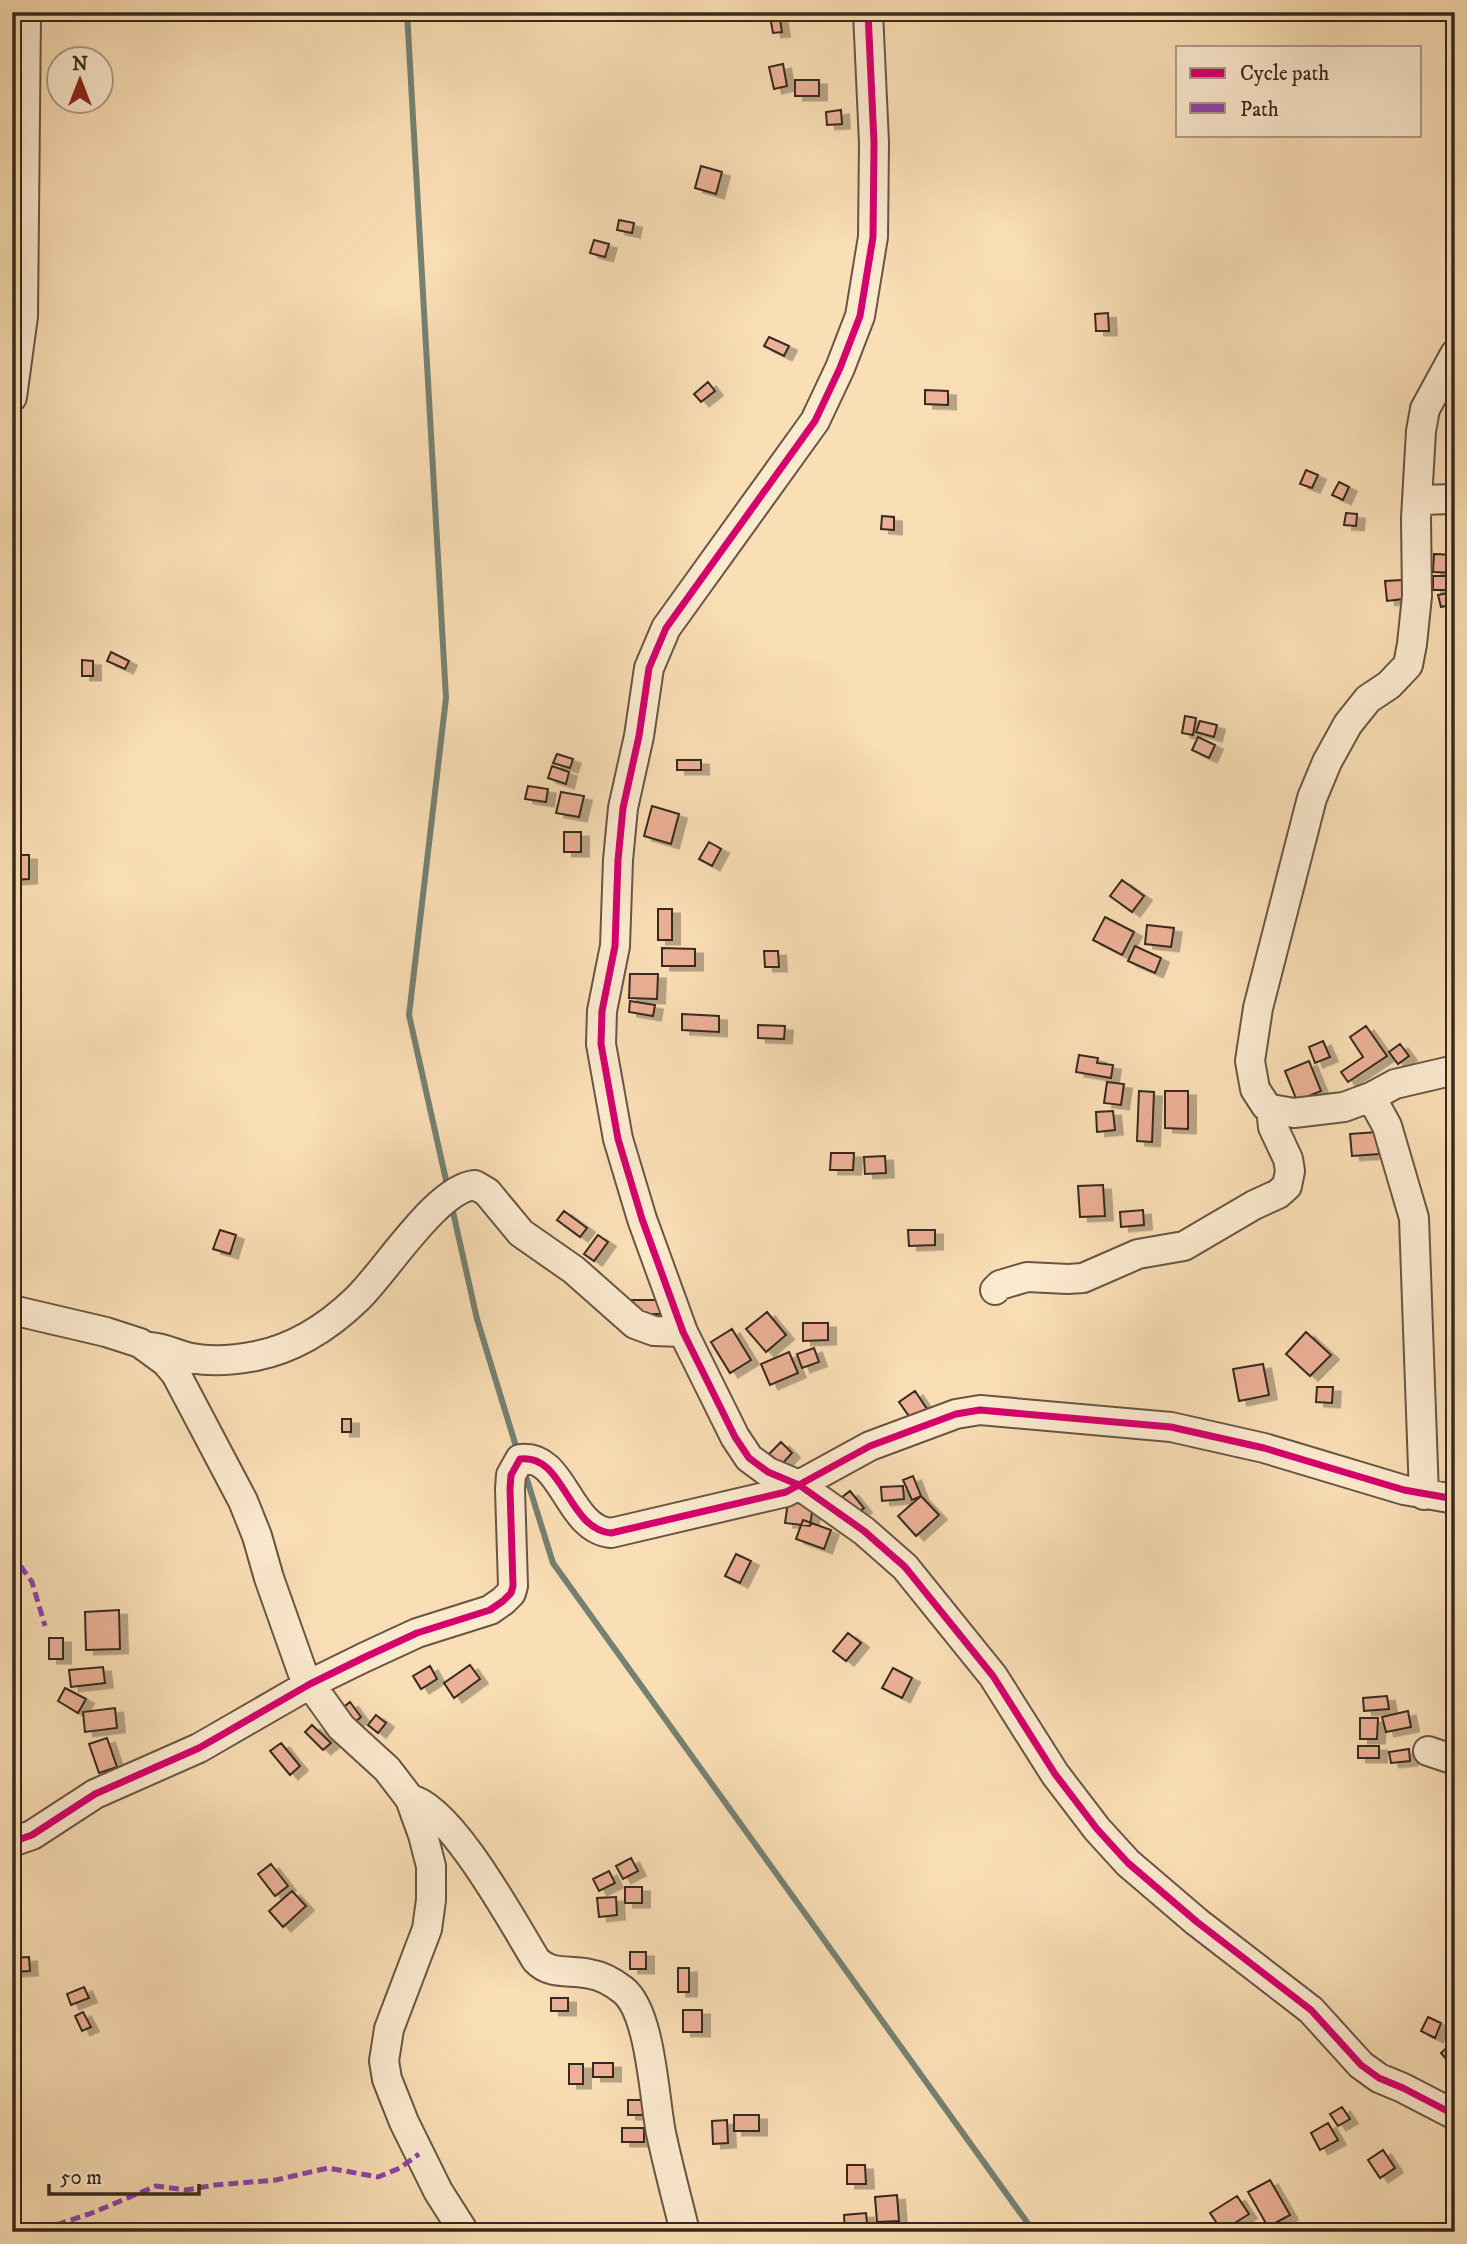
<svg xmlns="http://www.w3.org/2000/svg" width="1467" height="2244" font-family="'IM FELL DW Pica',serif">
  <defs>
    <filter id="shadow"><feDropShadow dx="8" dy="4.5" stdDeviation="0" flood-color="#0004"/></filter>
  </defs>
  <rect width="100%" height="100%" fill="#fadeb5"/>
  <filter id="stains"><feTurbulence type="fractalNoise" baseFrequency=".00286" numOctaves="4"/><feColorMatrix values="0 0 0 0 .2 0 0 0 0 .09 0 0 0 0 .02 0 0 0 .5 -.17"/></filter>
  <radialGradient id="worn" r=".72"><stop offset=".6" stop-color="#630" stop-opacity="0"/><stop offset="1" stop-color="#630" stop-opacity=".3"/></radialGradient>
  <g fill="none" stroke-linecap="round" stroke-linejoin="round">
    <path stroke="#758172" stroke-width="6" d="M407 12 446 698 409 1015 448 1189
      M451 1203 477 1319 518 1453
      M524 1470 553 1563 1034 2232"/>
  </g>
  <path fill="#ecb198" stroke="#38291d" stroke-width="2" filter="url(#shadow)" d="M779 14 782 32 773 33 770 16Z
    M783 64 787 86 774 89 769 67Z
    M795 80H819V96H795Z
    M841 110 842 124 827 125 826 112Z
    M701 166 722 172 716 194 695 188Z
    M619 220 634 223 632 233 617 230Z
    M594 240 609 244 605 257 590 253Z
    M1108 313 1109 331H1096L1095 314Z
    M769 337 789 346 784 356 764 346Z
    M708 382 715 391 701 402 694 394Z
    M925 390 948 391V405L925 404Z
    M1306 470 1318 475 1312 488 1300 484Z
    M1339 482 1349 487 1343 500 1332 495Z
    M1346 513 1357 514 1356 526 1344 525Z
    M882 516 894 517V530L881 529Z
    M1434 554 1455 555V573L1433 572Z
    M1433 576H1447V590H1433Z
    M1402 580 1403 599 1387 601 1385 581Z
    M1453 592 1455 604 1441 607 1438 595Z
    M111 652 129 661 125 669 107 661Z
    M82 660 93 661V676H82Z
    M1185 716 1196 718 1193 735 1182 733Z
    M1200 721 1217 725 1214 737 1196 732Z
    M1198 737 1215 745 1209 758 1192 750Z
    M557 754 573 759 570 768 553 763Z
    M677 760H701V770H677Z
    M552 766 569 772 566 784 548 778Z
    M528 786 548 789 546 802 525 799Z
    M561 792 584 796 579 817 556 813Z
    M652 806 679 814 671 844 644 836Z
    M564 832H581V852H564Z
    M709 842 721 849 712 866 699 859Z
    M12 855H29V879L12 880Z
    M1122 880 1144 896 1132 912 1110 896Z
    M658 909H672V940H658Z
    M1105 917 1134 932 1122 955 1093 940Z
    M1147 925 1174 928 1171 947 1145 944Z
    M1135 946 1161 958 1155 973 1128 961Z
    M662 948 695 949V966H662Z
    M764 951H778L779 967H765Z
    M630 974H658L657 999 629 998Z
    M630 1001 655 1005 653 1016 629 1012Z
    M682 1014 719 1016V1032L682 1030Z
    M758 1025 785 1026 784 1039 758 1038Z
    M1366 1026 1387 1056 1348 1082 1341 1072 1363 1057 1350 1037Z
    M1323 1041 1330 1057 1315 1063 1309 1047Z
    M1400 1044 1409 1056 1398 1064 1389 1052Z
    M1079 1055 1098 1058 1097 1063 1113 1065 1111 1078 1076 1072Z
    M1309 1061 1321 1091 1297 1101 1285 1071Z
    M1107 1082 1124 1084 1121 1105 1104 1103Z
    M1139 1091 1154 1092 1152 1142 1137 1141Z
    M1165 1091H1188V1129L1165 1128Z
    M1113 1111 1115 1130 1097 1132 1096 1112Z
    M1377 1132 1379 1154 1352 1156 1350 1134Z
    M831 1153H854L853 1170H830Z
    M885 1156 886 1173 865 1174 864 1157Z
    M1103 1185 1105 1216 1080 1217 1078 1186Z
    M1143 1210 1144 1225 1121 1227 1120 1212Z
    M564 1211 587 1228 580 1237 557 1220Z
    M220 1230 236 1235 230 1254 213 1249Z
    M908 1230H935V1245L909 1246Z
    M598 1235 608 1242 594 1261 584 1254Z
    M629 1300H664V1314H629Z
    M767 1312 786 1335 766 1352 746 1329Z
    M803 1323H828V1340L803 1341Z
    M732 1329 751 1360 730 1373 711 1342Z
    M1306 1332 1331 1355 1310 1376 1286 1354Z
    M814 1348 819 1362 802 1368 797 1354Z
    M789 1352 798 1373 770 1385 761 1364Z
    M1263 1364 1269 1395 1239 1401 1233 1369Z
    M1317 1387H1333L1332 1403 1316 1402Z
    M915 1391 927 1409 911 1419 899 1402Z
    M342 1419H351V1432H342Z
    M781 1442 792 1453 781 1465 769 1454Z
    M913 1476 921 1496 912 1500 903 1480Z
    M903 1486 904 1499 882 1501 881 1487Z
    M850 1491 864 1508 855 1515 841 1498Z
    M921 1496 939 1515 916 1536 898 1516Z
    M788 1502 813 1505 810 1526 785 1523Z
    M803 1520 831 1530 824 1549 796 1539Z
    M736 1554 751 1561 740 1583 725 1576Z
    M119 1610 120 1649 86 1650 85 1612Z
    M848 1633 861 1643 846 1661 833 1651Z
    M49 1638H63V1659H49Z
    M470 1665 480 1679 454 1698 444 1683Z
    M430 1666 437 1679 421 1689 413 1676Z
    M103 1667 105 1683 71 1687 69 1670Z
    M893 1668 912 1678 902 1698 882 1688Z
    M65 1688 86 1699 78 1713 58 1701Z
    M1387 1696 1389 1709 1364 1711 1363 1698Z
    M350 1702 361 1717 351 1725 340 1710Z
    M115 1708 117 1728 85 1732 83 1712Z
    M1408 1711 1411 1727 1386 1732 1382 1717Z
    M376 1715 386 1723 378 1733 368 1725Z
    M1360 1718H1378L1377 1739H1360Z
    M312 1725 331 1743 323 1750 305 1732Z
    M107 1738 117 1767 99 1773 89 1744Z
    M281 1743 300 1766 290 1775 270 1751Z
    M1358 1746H1379V1758H1358Z
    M1409 1749 1410 1761 1391 1763 1389 1752Z
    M631 1858 638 1871 623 1879 616 1866Z
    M271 1864 288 1886 275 1896 258 1874Z
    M609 1871 615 1883 599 1891 593 1879Z
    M625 1887H642V1903H625Z
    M292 1891 306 1906 283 1927 269 1911Z
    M616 1897 617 1915 599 1917 597 1898Z
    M630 1952H646V1969H630Z
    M29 1957 30 1971 12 1972V1958Z
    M678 1968H689V1992H678Z
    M84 1987 89 1998 71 2005 67 1994Z
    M551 1998H568V2011H551Z
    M683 2010H702V2032H683Z
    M83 2012 91 2027 82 2031 75 2016Z
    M1428 2017 1441 2023 1435 2038 1421 2031Z
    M1451 2044 1455 2048V2069L1441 2053Z
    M593 2063H613V2077H593Z
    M569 2064H583V2084H569Z
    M628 2100H644V2115H628Z
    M1342 2107 1350 2119 1338 2126 1330 2114Z
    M734 2115H759V2131H734Z
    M727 2120 728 2143 713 2144 712 2121Z
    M1328 2123 1338 2140 1320 2150 1311 2133Z
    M622 2128H644V2142H622Z
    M1383 2150 1395 2168 1380 2178 1368 2160Z
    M847 2165H865L866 2184H847Z
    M1270 2180 1290 2215 1268 2227 1248 2192Z
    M897 2195 899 2221 877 2222 875 2197Z
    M1237 2196 1249 2214 1222 2231 1210 2213Z
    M866 2213 868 2232H845L844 2215Z
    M1391 2224H1411V2232H1391Z"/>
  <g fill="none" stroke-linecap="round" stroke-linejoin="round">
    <g stroke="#685643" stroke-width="32">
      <path id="minor" d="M868 12 874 143 873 237 860 316 840 368 815 421 666 628 649 668 639 736 623 808 618 860 615 946 602 1011 601 1044 618 1139 642 1219 683 1332 735 1437 749 1458 768 1472 799 1485 864 1531 905 1567 993 1676 1055 1774 1097 1829 1128 1863 1197 1922 1311 2010 1361 2065 1379 2078 1403 2088 1455 2115
        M1455 354 1425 409 1421 431 1416 518 1417 596 1412 644 1408 665 1389 685 1368 699 1348 724 1327 762 1312 798 1258 1008 1250 1061 1255 1089 1266 1106 1271 1109 1294 1113 1344 1107 1371 1097 1395 1084 1455 1070
        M12 397 23 316 26 12
        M1417 500 1455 499
        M1371 1097 1387 1126 1414 1218 1424 1495
        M995 1290 1000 1285 1027 1277 1068 1279 1083 1278 1138 1254 1184 1246 1254 1205 1278 1194 1287 1186 1290 1171 1288 1159 1273 1127 1271 1109
        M12 1310 106 1332 140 1343 166 1362 176 1374 243 1501 257 1536 269 1578 303 1674 341 1727 387 1769 410 1799 423 1835 431 1866V1900L427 1929 389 2029 384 2061 387 2079 404 2122 438 2191 464 2232
        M150 1347C165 1348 177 1355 191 1358 211 1362 236 1360 256 1356 296 1348 328 1327 357 1299 386 1271 437 1188 475 1185L487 1192 521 1233 574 1270 635 1324 654 1331 683 1332
        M1428 1751 1455 1760
        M410 1799C450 1806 514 1924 536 1960 551 1976 570 1969 590 1974 602 1976 614 1983 623 1990 651 2012 654 2098 661 2133 668 2166 677 2199 685 2232
        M12 1842 32 1835 95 1794 199 1748 310 1684 363 1658 417 1633 490 1610 503 1601 511 1593 513 1586 510 1489 511 1475 520 1459C564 1453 567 1529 611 1533L786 1492 870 1446 956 1414 980 1410 1171 1427 1264 1448 1404 1490 1455 1499"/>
    </g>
    <use href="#minor" stroke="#fceacf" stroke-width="28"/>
    <path stroke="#8e44ad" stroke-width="5" stroke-dasharray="10 5" stroke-linecap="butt" d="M12 389H15
      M12 1554 32 1582 45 1626
      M12 2232 59 2224 92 2213 156 2186 186 2190 215 2185 276 2180 328 2168 378 2177 400 2168 419 2154"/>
    <g stroke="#fceacf" stroke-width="11">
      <path id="cycleway" d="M868 12 874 143 873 237 860 316 840 368 815 421 666 628 649 668 639 736 623 808 618 860 615 946 602 1011 601 1044 618 1139 642 1219 683 1332 735 1437 749 1458 768 1472 799 1485 864 1531 905 1567 993 1676 1055 1774 1097 1829 1128 1863 1197 1922 1311 2010 1361 2065 1379 2078 1403 2088 1455 2115
        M12 1842 32 1835 95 1794 199 1748 310 1684 363 1658 417 1633 490 1610 503 1601 511 1593 513 1586 510 1489 511 1475 520 1459C564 1453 567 1529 611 1533L786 1492 870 1446 956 1414 980 1410 1171 1427 1264 1448 1404 1490 1455 1499"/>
    </g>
    <use href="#cycleway" stroke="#d6006c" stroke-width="7"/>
  </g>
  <rect width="1467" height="2244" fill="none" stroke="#fadeb5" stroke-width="42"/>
  <rect x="14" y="14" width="1439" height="2216" fill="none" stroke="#38291d" stroke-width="3.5"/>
  <rect x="21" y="21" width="1425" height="2202" fill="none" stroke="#38291d" stroke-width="2"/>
  <rect x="1176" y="46" width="245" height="91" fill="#fceacf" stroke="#ae9d88" stroke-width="2"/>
  <rect x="1190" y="68" width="35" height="10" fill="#d6006c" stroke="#ae9d88" stroke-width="2"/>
  <text x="1240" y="80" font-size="21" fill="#38291d">Cycle path</text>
  <rect x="1190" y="103" width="35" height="10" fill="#8e44ad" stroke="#ae9d88" stroke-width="2"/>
  <text x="1240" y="116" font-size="21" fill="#38291d">Path</text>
  <g transform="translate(80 80)"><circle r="33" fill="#fceacf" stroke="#ae9d88" stroke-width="2"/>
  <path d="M0-5L12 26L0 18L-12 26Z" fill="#8f2418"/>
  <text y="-10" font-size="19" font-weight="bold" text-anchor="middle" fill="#38291d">N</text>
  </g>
  <path d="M49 2184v10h150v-10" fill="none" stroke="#38291d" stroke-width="3.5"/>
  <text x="60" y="2184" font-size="21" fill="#38291d" stroke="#fceacf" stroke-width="5" paint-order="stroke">50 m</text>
  <rect width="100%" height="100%" filter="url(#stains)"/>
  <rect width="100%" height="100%" fill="url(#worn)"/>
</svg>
